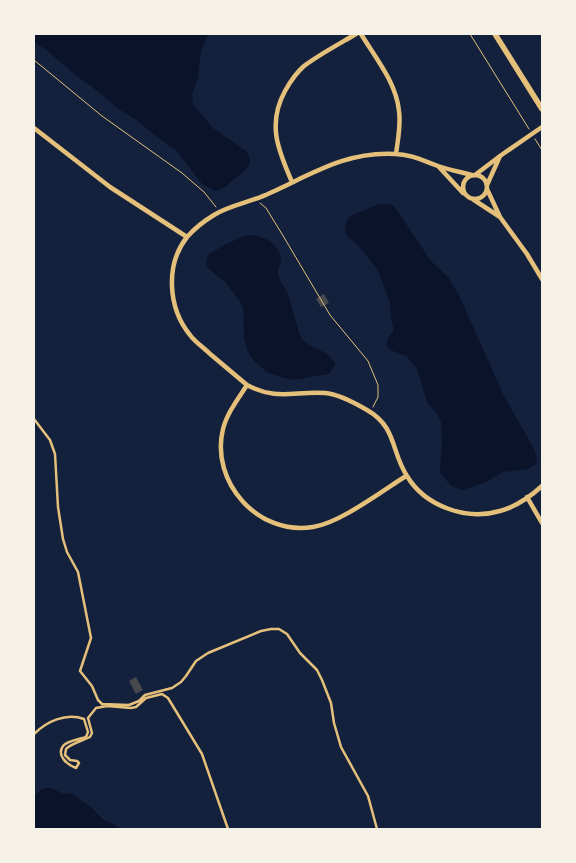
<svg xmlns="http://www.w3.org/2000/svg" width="576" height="863" font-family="Commissioner,sans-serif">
  <rect width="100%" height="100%" fill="#14213d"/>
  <path fill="#0b132b" d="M34 34H212L208 36 201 50 198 78 192 94 193 104 213 128 246 151C255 164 247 169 238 176 230 182 226 189 215 191L202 184 175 149 168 145 136 120 117 108 91 86 78 77 45 49 34 42Z
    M379 204H388L394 206 431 261 448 277 458 293 503 394 534 449 537 458 536 464 528 469 503 472 486 482 463 490 451 486 440 472 442 442 441 422 437 414 427 402 417 369 406 356 393 351 387 347V339L394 331 391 318 390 303 378 270 358 245 348 237 345 232 346 222 350 216Z
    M247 235C261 234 281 244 281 260 281 265 277 270 278 275 280 281 284 287 287 292 292 306 295 319 299 333 305 351 330 347 335 365L329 374 292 380 268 373 253 360 247 350 244 337 243 309 240 301 225 282 209 269 206 264 207 257 209 254 226 244Z
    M47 788H52L63 794 70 793 74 795 93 809 104 820 114 824 121 829H34V797L42 789Z"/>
  <path fill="#48494c" d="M324 294 329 303 321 307 316 299Z
    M136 677 143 690 136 694 129 681Z"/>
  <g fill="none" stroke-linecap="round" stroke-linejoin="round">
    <path stroke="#e5c07b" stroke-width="1" d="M470 34 529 129
      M34 60 102 116 182 173 204 192 216 207
      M535 139 542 150
      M260 203 266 208 282 234 330 315 368 361 378 385V397L373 407"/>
    <path stroke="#e5c07b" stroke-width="2.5" d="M34 419 50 440 55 454 58 507 63 539 67 552 78 572 91 638 80 671 92 686 98 700 102 704 129 705 139 701 145 695 172 688 181 682 186 676 196 661 208 653 261 631 271 629H279L287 634 300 653 317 670 322 680 331 703 334 723 341 747 368 796 377 829
      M34 734C46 722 66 712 84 719L88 732 86 737C80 739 67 741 63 746 56 756 68 765 76 768L79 763 77 761 70 760 65 755 66 749C70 744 84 740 90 737L92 733 88 718 96 708 107 706 131 708 136 707 146 698 162 694 168 698 202 754 228 829"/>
    <path stroke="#e5c07b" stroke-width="4.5" d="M361 34C375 57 396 82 399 111 401 125 398 139 396 154
      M34 128 110 187 187 237
      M500 156 542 127
      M439 167 463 193
      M463 187a12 12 0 1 1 24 0a12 12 0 1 1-24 0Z
      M472 175C461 172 449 170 438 166 424 161 410 154 395 154 347 151 312 174 270 193 252 202 230 205 214 215 204 221 195 228 187 237 165 265 168 308 190 335 195 342 203 347 209 353 222 364 234 374 247 385 277 401 294 391 325 393 339 394 355 403 367 410 397 427 391 452 407 476 425 506 466 521 500 511 515 507 531 496 542 486
      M475 175 500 156 487 185
      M292 182C278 150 267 124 285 91 290 82 296 73 304 66 320 54 339 44 356 34
      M474 200 500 217 487 189
      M500 217 527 254 542 279
      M247 385C238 399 227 413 223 429 210 482 258 536 313 527 340 523 382 491 406 476
      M527 497 542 523"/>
    <path stroke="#e5c07b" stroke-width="5.5" d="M495 34 542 109"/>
  </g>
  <rect width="576" height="863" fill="none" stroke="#f6f1e7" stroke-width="70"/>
</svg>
